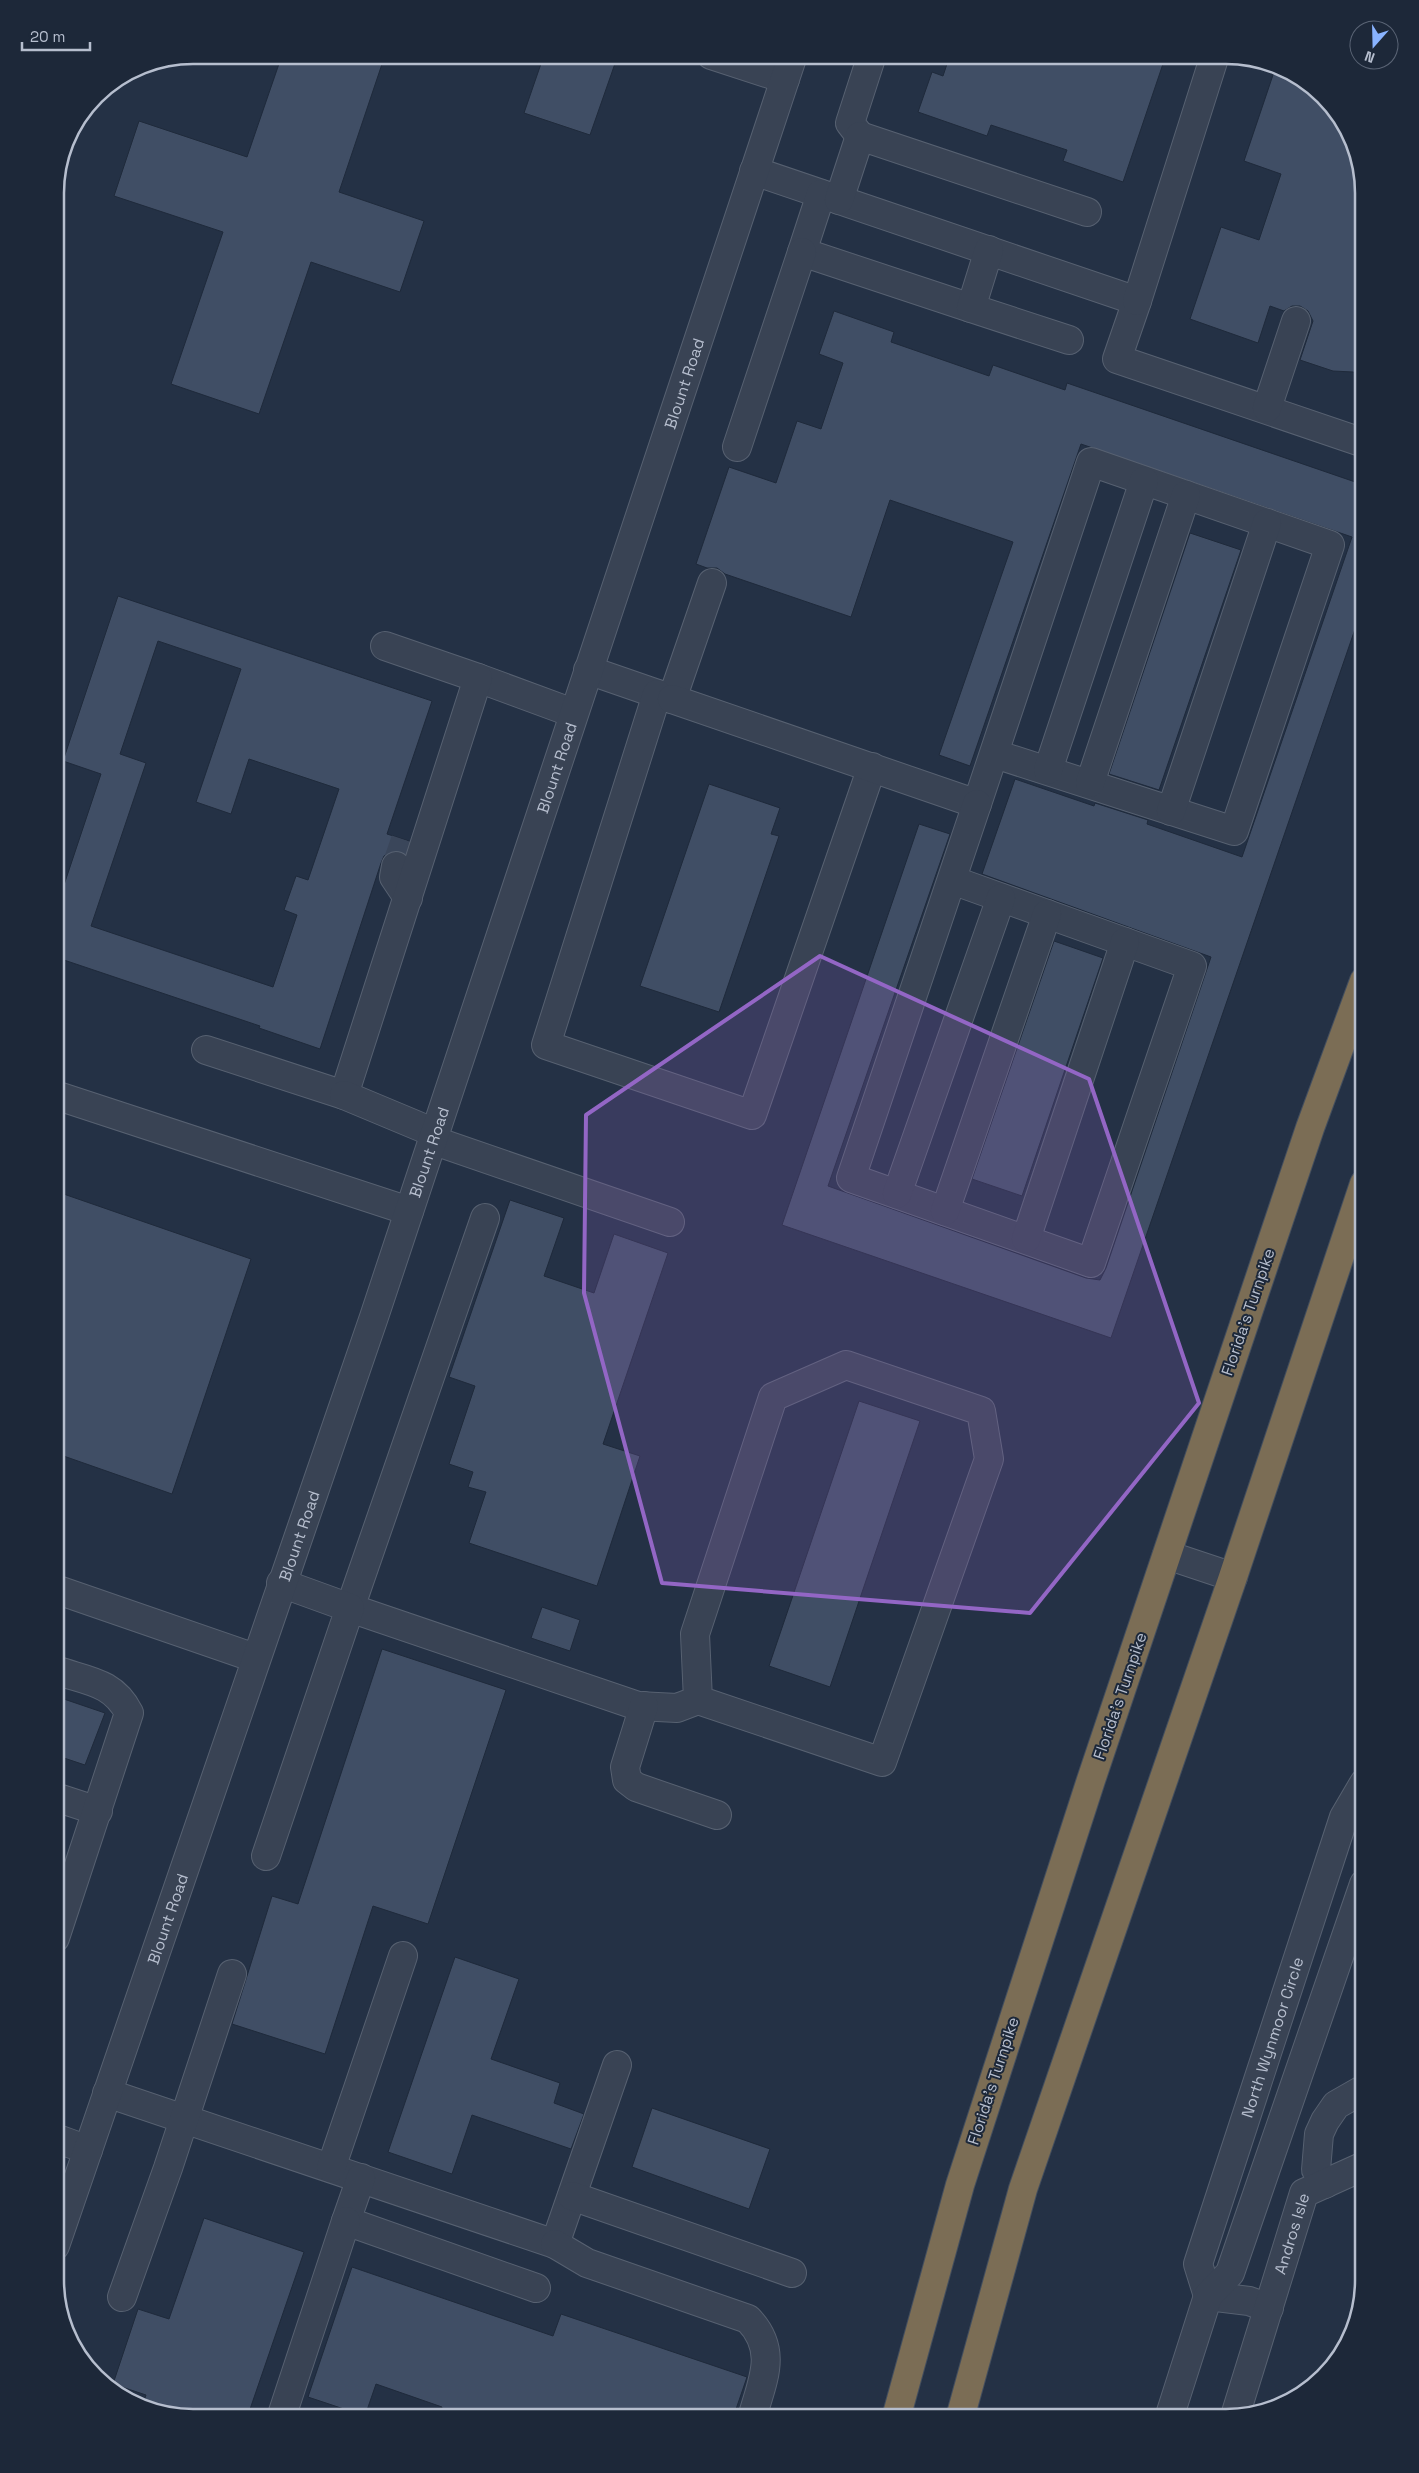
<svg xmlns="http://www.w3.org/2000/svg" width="1419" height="2473" font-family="'Space Grotesk',sans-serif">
  <rect width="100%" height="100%" fill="#243145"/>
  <path fill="#404e65" stroke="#1f2a3b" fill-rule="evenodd" d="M282 55H356L382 64 339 192 424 221 400 292 311 262 259 414 171 384 223 232 114 196 139 121 247 157Z
    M544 55H618L590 135 524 113Z
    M950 55H1166L1123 182 1063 161 1067 150 991 125 987 136 918 112 932 72 943 76Z
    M1275 69 1303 78 1350 132 1364 193V376L1353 372 1333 371 1300 360 1313 321 1308 311 1300 306H1292L1284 311 1270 306 1258 343 1190 319 1221 227 1259 240 1281 174 1244 161Z
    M834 311 894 332 891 342 989 376 993 365 1065 390 1067 383 1364 485V603L1111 1338 782 1225 919 824 950 834 828 1186 1086 1278 1100 1280 1106 1268 1211 957 982 874 1015 779 1094 806 1095 803 1148 820 1147 824 1242 857 1352 537 1081 444 970 766 939 755 1013 542 890 500 851 617 725 574 717 568H707L696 564 729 467 776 483 797 421 821 429 843 363 819 354Z
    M1190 533 1241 550 1159 790 1109 774Z
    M118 596 432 701 387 834 409 841 405 854 398 851 390 852 384 856 381 863 320 1049 259 1028 260 1026 55 957V912L101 774 63 761ZM158 641 241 669 196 802 231 814 249 759 339 789 308 880 296 876 284 910 297 915 273 987 91 926 146 763 120 754Z
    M709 784 780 808 771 834 779 836 719 1012 640 986Z
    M1054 941 1103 958 1022 1196 972 1179Z
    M55 1191 251 1259 172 1494 55 1453Z
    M510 1200 564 1218 544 1276 594 1293 614 1234 668 1253 603 1444 640 1456 597 1586 469 1543 486 1492 468 1487 473 1472 449 1464 475 1386 449 1377Z
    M859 1401 920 1421 830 1687 769 1666Z
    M542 1607 580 1620 570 1651 531 1638Z
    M382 1649 506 1690 428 1924 373 1906 325 2054 232 2024 272 1896 298 1904Z
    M55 1696 105 1713 85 1765 55 1755Z
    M455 1957 519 1979 491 2059 560 2083 554 2103 584 2114 571 2149 472 2115 452 2174 388 2152Z
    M652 2108 770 2149 749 2209 632 2167Z
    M204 2218 304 2252 247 2418H184L143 2404 146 2395 113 2384 138 2309 169 2319Z
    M352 2267 553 2336 561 2314 747 2377 733 2418H438L442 2407 376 2384 365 2416 308 2397Z"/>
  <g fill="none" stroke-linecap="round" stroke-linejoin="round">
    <path stroke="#3a465a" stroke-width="28" stroke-dasharray="28 14" stroke-linecap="butt" d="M396 866 405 840"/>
    <g stroke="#576171" stroke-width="30">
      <g id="minor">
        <path d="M711 55 785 79"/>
        <path d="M860 136 850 123 872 55"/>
        <path d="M754 171 1137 301 1117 359 1364 443"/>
        <path d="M821 194 802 252 971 308"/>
        <path d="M839 200 860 136 1087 212"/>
        <path d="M989 250 971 308 1069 340"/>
        <path d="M1137 301 1215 55"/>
        <path d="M1267 408 1296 321"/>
        <path d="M737 447 802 252"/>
        <path d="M588 670 672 699 712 583"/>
        <path d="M478 678 573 713"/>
        <path d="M657 694 546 1045 752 1115 872 767"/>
        <path d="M672 699 977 804 1091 462 1330 545 1234 831 995 754"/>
        <path d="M1048 770 1144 481"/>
        <path d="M1090 783 1186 495"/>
        <path d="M1171 811 1267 523"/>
        <path d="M396 866 394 877 408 898"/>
        <path d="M952 880 1192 966 1091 1263 851 1178 977 804"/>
        <path d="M206 1050 344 1095 478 678 385 646"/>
        <path d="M55 1095 409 1211"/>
        <path d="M344 1095 435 1133"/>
        <path d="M432 1140 670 1222"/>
        <path d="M897 1194 1001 898"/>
        <path d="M945 1211 1047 914"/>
        <path d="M485 1218 350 1608 638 1706 677 1708 698 1700 882 1762 989 1459 981 1411 846 1365 773 1397 695 1634 698 1700"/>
        <path d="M1026 1239 1125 942"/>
        <path d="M1167 1555 1233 1577"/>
        <path d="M55 1589 255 1658"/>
        <path d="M644 1706 625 1767 627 1780 636 1787 717 1815"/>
        <path d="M55 1797 98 1811"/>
        <path d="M266 1856 350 1608 281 1583"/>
        <path d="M55 1938 129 1713C113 1681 86 1681 55 1670"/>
        <path d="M107 2093 555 2244 617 2065"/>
        <path d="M55 2138 88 2150"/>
        <path d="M331 2168 403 1956"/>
        <path d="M361 2178 346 2221 536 2288"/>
        <path d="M1325 2184 1316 2170 1319 2134 1325 2121 1336 2105 1364 2089"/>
        <path d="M572 2196 792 2273"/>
        <path d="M555 2244 587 2263 748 2319C779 2351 762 2381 752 2418"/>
        <path id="s1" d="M55 2246 374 1317 793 55"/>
        <path id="s2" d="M1208 2296 1198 2264 1344 1817 1364 1783"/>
        <path d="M1208 2296 1249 2301 1269 2308"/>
        <path d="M122 2297 168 2168 232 1974"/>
        <path id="s3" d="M1235 2416 1304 2193 1364 2166"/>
        <path d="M281 2418 346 2221"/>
        <path d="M1169 2418 1208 2296 1230 2273 1364 1884"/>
      </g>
    </g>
    <g stroke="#434e5e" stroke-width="30">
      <path id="highway" d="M896 2418 960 2185 1091 1780 1310 1128 1364 981
        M960 2418 1023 2189 1233 1577 1364 1184"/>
    </g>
    <use href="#minor" stroke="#394354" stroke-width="28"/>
    <use href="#highway" stroke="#7b6d55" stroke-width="28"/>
  </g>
  <path fill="#9366c5" fill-opacity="0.2" stroke="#9366c5" stroke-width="4" stroke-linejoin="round" d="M820 956 1089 1079 1199 1403 1030 1613 662 1583 584 1293 586 1115Z"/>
  <g text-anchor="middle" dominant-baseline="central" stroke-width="4" stroke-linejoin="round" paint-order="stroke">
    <g font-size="16" fill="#b6bece" stroke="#1d2839">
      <text stroke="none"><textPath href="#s1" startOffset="1966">Blount Road</textPath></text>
      <text stroke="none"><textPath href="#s1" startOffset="1561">Blount Road</textPath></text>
      <text stroke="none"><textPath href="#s1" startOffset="1156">Blount Road</textPath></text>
      <text transform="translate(1248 1312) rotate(-71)">Florida's Turnpike</text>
      <text stroke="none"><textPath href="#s1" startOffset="751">Blount Road</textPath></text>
      <text transform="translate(1120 1696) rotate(-71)">Florida's Turnpike</text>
      <text stroke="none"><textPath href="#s1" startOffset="346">Blount Road</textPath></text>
      <text stroke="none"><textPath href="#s2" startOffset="272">North Wynmoor Circle</textPath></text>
      <text transform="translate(993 2081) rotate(-72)">Florida's Turnpike</text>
      <text stroke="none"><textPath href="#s3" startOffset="191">Andros Isle</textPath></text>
    </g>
  </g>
  <path d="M0 0H1419V2473H0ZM193 64H1226A129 129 0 0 1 1355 193V2280A129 129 0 0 1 1226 2409H193A129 129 0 0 1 64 2280V193A129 129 0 0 1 193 64Z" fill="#1d2839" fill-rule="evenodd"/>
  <path fill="none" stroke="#b6bece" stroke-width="2.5" d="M193 64H1226A129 129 0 0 1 1355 193V2280A129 129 0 0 1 1226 2409H193A129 129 0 0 1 64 2280V193A129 129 0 0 1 193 64Z"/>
  <g transform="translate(1374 45) rotate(200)"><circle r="24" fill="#1d2839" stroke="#5a6475"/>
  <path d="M0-4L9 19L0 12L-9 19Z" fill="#89b3ff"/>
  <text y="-8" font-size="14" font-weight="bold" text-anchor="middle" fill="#b6bece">N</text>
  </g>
  <path d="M22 42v8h68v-8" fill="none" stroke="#b6bece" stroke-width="2.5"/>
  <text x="30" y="42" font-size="15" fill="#b6bece" stroke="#1d2839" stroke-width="4" paint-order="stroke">20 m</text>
</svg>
